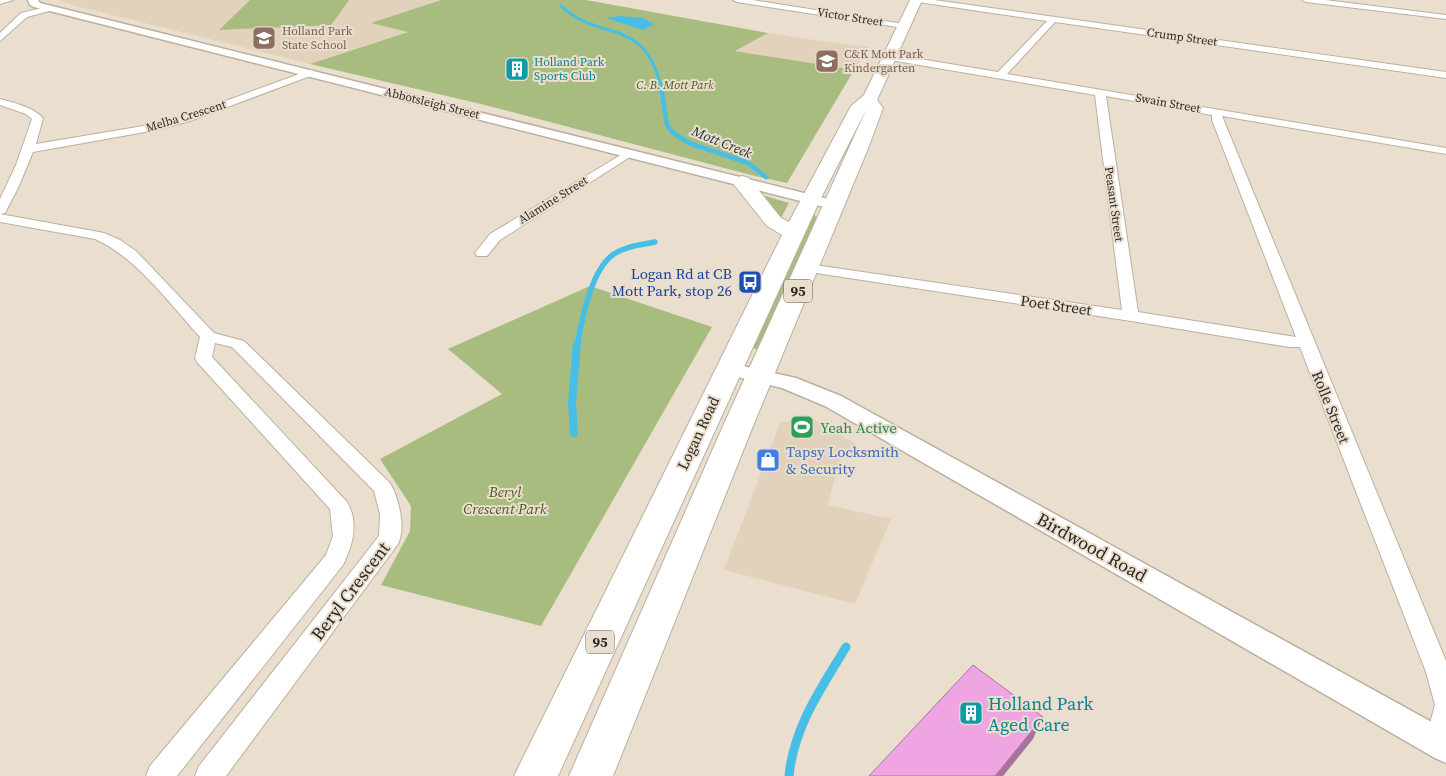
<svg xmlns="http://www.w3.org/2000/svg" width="1446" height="776" font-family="'Source Serif 4',serif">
  <rect width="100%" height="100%" fill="#eadece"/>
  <path fill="#e2d2bc" d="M60 0H441L372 23 409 31 310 64 72 5Z
    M768 33 799 38 869 47 854 70 735 51Z
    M810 417 856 444 839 461 828 505 891 519 855 604 724 570 780 423Z"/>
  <path fill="#a8bc7f" d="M250 0H349L331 25 219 30Z
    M441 0H586L768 33 735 51 854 70 787 183 751 175 485 105 310 64 408 32 371 23Z
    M759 194 789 203 782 216 779 217Z
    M814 213 818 222 762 350 751 348Z
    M590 286 712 327 541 626 381 585 410 531 411 506 380 459 502 394 448 349Z"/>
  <path fill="#46bee5" d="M621 16 642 18 655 24 643 30 606 18Z"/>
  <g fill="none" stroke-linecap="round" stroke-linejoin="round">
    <path stroke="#46bee5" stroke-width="3" d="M561 6C599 42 646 16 661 88"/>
    <path stroke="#46bee5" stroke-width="4.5" d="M661 86 667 125 672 132 689 143 748 163 766 177"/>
    <path stroke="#46bee5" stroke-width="5.5" d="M577 345C582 320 591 269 614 254 626 246 641 245 655 242"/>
    <path stroke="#46bee5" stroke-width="8" d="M574 433 572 403 577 344"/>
    <path stroke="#46bee5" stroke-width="9" d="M789 776C794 726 821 689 846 647"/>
    <g stroke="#bbb0a0" stroke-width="2">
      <path id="minor" d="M0 0H13L0 4Z
        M733 0H752L904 24 908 26 904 28 737 2Z
        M914 0H934L1446 72V78L1055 22 1007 74 1446 148V154L1222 116 1446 661V752L1438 755 1429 751 1425 742 1435 705 1426 672 1300 347H1289L1131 321 803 271 801 268 803 265 808 264 1122 310 1095 95 890 60 885 57 890 54 998 72 1047 21 918 2ZM1106 96 1212 115V120L1296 337 1138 312Z
        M1302 0H1325L1446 15V19L1306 2Z
        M50 6 54 8 53 10 27 17 0 41V33L21 13Z
        M310 70 313 71V75L190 121 156 130 33 152 18 188 5 213 0 214V199L16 165 32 119 26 114 0 105V99C14 103 33 107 43 118L36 144 155 124 182 117Z
        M629 150 633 151 635 153 633 155 500 240 487 256H477L475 253 490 234Z
        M0 214 104 233 120 240 136 251 214 333 244 341 390 483C399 498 406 528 398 544L226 776H195L199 766 379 536 380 514 374 491 232 347 215 343 212 357 347 502C359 522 353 545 343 565L177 776H146L150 766 326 555 333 536 330 509 197 362 195 358 200 337C170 304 136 257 95 239L0 222Z"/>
    </g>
    <g stroke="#bbb0a0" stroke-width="3">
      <path id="tertiary" d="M28 0H38L40 3 840 202 842 205 840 208H828L34 7 30 5Z
        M729 363 796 378 841 396 1446 730V763L1435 758 825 406 782 388 722 373 719 369 722 365Z"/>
    </g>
    <g stroke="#bbb0a0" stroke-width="2">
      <path id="primary" d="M910 0H922L877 100 883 108 869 146 753 426 613 776H569L723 426 867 108 820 200 558 776H514L782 235 767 226 732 182 735 178 742 176 749 178 781 218 789 222 851 106 864 95Z"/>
    </g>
    <use href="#minor" fill="#fff" fill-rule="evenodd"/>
    <use href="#tertiary" fill="#fff" fill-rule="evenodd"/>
    <use href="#primary" fill="#fff" fill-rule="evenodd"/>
  </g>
  <path fill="#a8749f" d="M1043 717 1033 739 1003 776H995Z"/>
  <path fill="#f0a5e3" stroke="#a8749f" d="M973 665 1043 717 995 776H869Z"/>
  <defs>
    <g id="school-square" transform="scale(1.25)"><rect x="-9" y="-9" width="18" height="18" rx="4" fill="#8d6e63" stroke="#eadece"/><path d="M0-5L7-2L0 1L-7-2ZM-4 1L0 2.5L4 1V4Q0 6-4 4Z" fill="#fff"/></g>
    <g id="building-square" transform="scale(1.25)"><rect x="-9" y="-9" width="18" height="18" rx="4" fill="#0f9aa8" stroke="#eadece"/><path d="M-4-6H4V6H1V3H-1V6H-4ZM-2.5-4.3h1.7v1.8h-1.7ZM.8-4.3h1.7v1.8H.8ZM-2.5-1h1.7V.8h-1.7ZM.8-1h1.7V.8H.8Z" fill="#fff"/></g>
    <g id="bus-square" transform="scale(1.25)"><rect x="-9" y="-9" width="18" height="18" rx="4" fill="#1a4fb4" stroke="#eadece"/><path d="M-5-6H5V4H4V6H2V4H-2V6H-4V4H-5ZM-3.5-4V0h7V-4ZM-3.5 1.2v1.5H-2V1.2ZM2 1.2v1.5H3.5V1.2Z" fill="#fff"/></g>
    <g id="stadium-square" transform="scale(1.25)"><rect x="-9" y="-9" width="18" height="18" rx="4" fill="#2e9e5b" stroke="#eadece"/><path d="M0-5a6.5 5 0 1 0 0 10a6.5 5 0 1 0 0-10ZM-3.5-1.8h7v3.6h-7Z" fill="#fff"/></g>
    <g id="shop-square" transform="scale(1.25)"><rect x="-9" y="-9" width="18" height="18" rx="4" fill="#3f7fe0" stroke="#eadece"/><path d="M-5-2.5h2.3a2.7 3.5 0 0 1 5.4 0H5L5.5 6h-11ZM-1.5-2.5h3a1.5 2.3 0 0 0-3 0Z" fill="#fff"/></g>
  </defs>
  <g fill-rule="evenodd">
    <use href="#school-square" x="264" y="38"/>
    <use href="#school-square" x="827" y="61"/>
    <use href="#building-square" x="517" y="69"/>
    <use href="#bus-square" x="750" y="282"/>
    <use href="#stadium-square" x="802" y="427"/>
    <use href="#shop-square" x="768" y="460"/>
    <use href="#building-square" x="971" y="713"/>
  </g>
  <g text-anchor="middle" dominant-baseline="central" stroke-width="4" stroke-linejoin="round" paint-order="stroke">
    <g font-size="12" fill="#2d2923" stroke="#eadece">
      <text transform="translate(850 17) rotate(9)">Victor Street</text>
      <text transform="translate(1182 37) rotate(8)">Crump Street</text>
      <text transform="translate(432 103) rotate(14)">Abbotsleigh Street</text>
      <text transform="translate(1168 103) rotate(10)">Swain Street</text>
      <text transform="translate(186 116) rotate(-17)">Melba Crescent</text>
      <text transform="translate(553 200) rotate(-32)">Alamine Street</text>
      <text transform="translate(1114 204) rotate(82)">Peasant Street</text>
    </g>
    <g font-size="12" fill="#785e54" stroke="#eadece" text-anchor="start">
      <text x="282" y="31">Holland Park<tspan x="282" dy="14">State School</tspan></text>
      <text x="844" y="54">C&amp;K Mott Park<tspan x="844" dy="14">Kindergarten</tspan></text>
    </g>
    <g font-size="12" fill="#0d838f" stroke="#eadece" text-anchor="start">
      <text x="534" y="62">Holland Park<tspan x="534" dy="14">Sports Club</tspan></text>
    </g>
    <g font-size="12" font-style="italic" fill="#4c5d1f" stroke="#eadece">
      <text x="675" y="85">C. B. Mott Park</text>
    </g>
    <g font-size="14" font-style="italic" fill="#182c34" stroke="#eadece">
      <text transform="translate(722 142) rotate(22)">Mott Creek</text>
    </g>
    <g fill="#eadece" stroke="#665f56" stroke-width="1">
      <rect x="784" y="279.5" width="28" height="23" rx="4"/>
      <rect x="586" y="630.5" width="28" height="23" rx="4"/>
    </g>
    <g font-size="14" font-weight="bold" fill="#2d2923">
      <text x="798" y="291">95</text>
      <text x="600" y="642">95</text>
    </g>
    <g font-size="15" fill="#164399" stroke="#eadece" text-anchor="end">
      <text x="732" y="273">Logan Rd at CB<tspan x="732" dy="17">Mott Park, stop 26</tspan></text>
    </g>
    <g font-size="15" fill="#2d2923" stroke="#eadece">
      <text transform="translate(1056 305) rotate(8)">Poet Street</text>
      <text transform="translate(1331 407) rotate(68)">Rolle Street</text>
      <text transform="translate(698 433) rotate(-65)">Logan Road</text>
    </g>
    <g font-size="15" fill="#27864d" stroke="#eadece" text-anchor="start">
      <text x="820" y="427">Yeah Active</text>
    </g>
    <g font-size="15" fill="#366cbe" stroke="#eadece" text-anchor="start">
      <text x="786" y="451">Tapsy Locksmith<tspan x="786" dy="17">&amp; Security</tspan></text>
    </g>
    <g font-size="15" font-style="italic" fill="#4c5d1f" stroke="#eadece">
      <text x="505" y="491">Beryl<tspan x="505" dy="17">Crescent Park</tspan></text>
    </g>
    <g font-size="18" fill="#2d2923" stroke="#eadece">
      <text transform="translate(1092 547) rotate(29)">Birdwood Road</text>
      <text transform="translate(350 591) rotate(-53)">Beryl Crescent</text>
    </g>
    <g font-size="18" fill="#0d838f" stroke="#eadece" text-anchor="start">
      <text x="988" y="703">Holland Park<tspan x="988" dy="21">Aged Care</tspan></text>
    </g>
  </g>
</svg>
